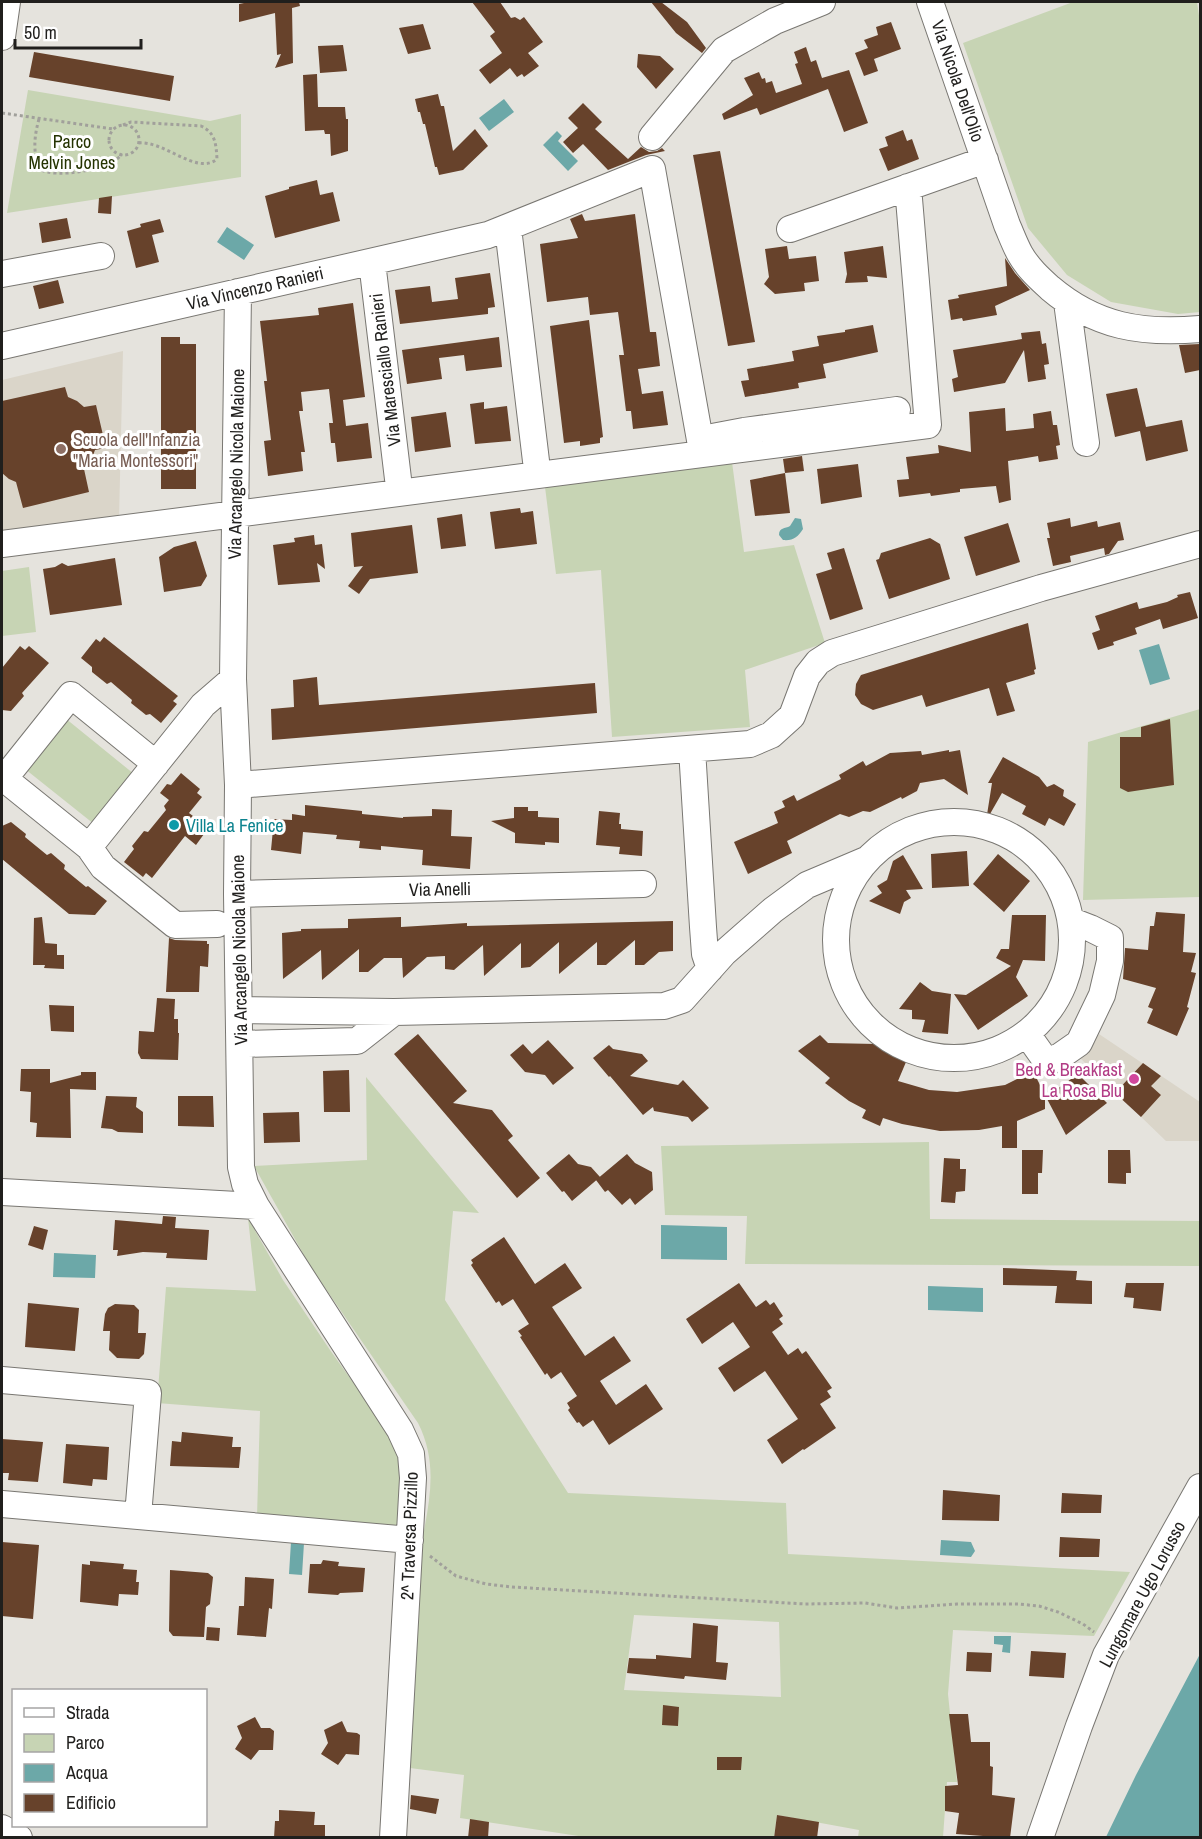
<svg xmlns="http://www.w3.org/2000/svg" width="1202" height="1839" font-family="'Archivo Narrow',sans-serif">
  <rect width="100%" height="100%" fill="#e5e3dd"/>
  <path fill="#dad5c9" d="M123 351 119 519 2 534V380Z
    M1099 1034 1200 1102V1141H1166L1079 1057Z"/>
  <path fill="#c7d4b4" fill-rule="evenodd" d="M1073 2H1197L1200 22V312L1178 314 1111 302 1067 275 1028 228 963 43Z
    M28 90 210 121 241 114V177L7 213Z
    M732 462 744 552 794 545 825 643 745 670 750 727 612 737 601 570 556 574 545 487Z
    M29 567 36 632 2 636V571Z
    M1200 709V897L1083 900 1088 742Z
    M65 718 134 774 94 824 25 769Z
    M366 1077 479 1213 453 1211 445 1300 568 1493 786 1503 788 1554 1130 1572 1094 1636 953 1630 948 1694 957 1782H947L943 1837H858L859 1830 777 1815 774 1838 585 1837 460 1818 464 1775 410 1768 404 1765C409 1699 411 1633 418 1567 424 1517 443 1472 418 1423L310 1266 254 1166 367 1160ZM634 1615 779 1622 781 1697 624 1690Z
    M929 1142 930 1219 1200 1221 1199 1266 745 1264 747 1216 665 1215 661 1146Z
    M248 1218 283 1280 330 1350 392 1437 401 1458 398 1528 257 1517 260 1411 157 1403 166 1287 256 1291Z"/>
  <path fill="#6ca8a8" d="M504 99 514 112 489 131 479 118Z
    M557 131 562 136 558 141 578 161 568 171 543 145Z
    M227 227 254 245 244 260 217 242Z
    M795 518 801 519 803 529C798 537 793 541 783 540L779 535C779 527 785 529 790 526Z
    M1159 644 1170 679 1150 685 1139 650Z
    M661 1225 727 1227V1260L661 1259Z
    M54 1253 96 1255 95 1278 53 1277Z
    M928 1286 983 1288V1312L928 1310Z
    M941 1540 971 1542 975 1551 971 1557 940 1555Z
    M291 1542 304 1543 302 1575 289 1574Z
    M994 1636H1011L1010 1653 1002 1652 1003 1645 994 1644Z
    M1200 1654V1837H1106L1136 1775Z"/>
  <path fill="#67422b" d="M249 2H299L300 6 292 8 293 63 275 68 281 54 277 55 275 13 239 22V4Z
    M472 2H500L511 18 515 17 520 20 524 17 543 42 528 53 539 66 524 77 522 74 517 77 510 68 490 84 479 70 502 53 490 36 495 32Z
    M651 2H661L687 22 706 48 702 53 676 33Z
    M891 22 901 49 874 59 878 71 864 76 855 53 868 48 864 40 878 35 876 27Z
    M423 24 431 49 408 54 399 28Z
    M343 45 347 71 320 73 318 46Z
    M806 47 811 62 816 60 822 78 849 70 868 123 844 132 828 89 760 115 757 108 724 120 722 114 753 95 744 78 759 72 762 79 765 78 766 83 772 81 776 93 802 84 795 64 798 63 794 52Z
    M34 52 174 76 170 101 29 77Z
    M638 54 660 56 674 69 656 89 637 67Z
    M317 74 318 107H345L346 119H348V151L331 156 330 134H325L324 130 305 131 303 75Z
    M438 94 441 106H444L453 151 475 129 488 146 463 170 439 175 437 167H435L425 124H423L420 112H418L415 99Z
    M583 103 602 122 595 129 628 159 641 147 649 152 657 151 662 148 665 151 646 155 608 170 583 144 573 153 563 142 578 128 568 118Z
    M903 130 907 141 912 139 919 159 888 171 879 149 888 146 885 137Z
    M720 151 755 342 728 346 693 155Z
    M317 180 320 195 333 192 340 221 275 238 265 196 289 189V187Z
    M112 196 111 214 98 213 99 198Z
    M582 214 585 221 635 214 650 332H656L660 366 638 369 642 394 663 391 668 425 633 429 631 411H626L619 355H624L618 312 590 315 588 297 547 302 540 244 578 238 570 219Z
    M67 218 71 238 42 243 39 223Z
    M160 219 164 232 152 235 159 262 136 268 127 231 141 227 140 224Z
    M787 246 789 259 816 256 819 281 804 283 805 291 775 294 764 284 769 277 765 249Z
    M883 246 887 278 867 276 868 282 845 283 847 274 844 252Z
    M1005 258 1015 273 1030 290 995 306 997 315 963 321 962 318 951 320 948 300 959 298 958 295 1007 286Z
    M490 273 495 307 488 308V314L400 324 395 290 430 286 432 302 458 299 455 278Z
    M58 280 64 303 39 309 33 286Z
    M353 303 365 397 343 400 346 426 368 423 372 458 337 462 335 443H331L329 423H333L329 389 301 392 303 411H299L305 452H301L303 471 268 476 264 441 271 440 264 381H267L260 321 319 315 318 308Z
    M589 320 603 437 600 438V443L580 446V441L564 443 550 326Z
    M873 325 878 352 823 364 826 378 798 383 799 388 745 397 741 381 749 380 747 369 794 361 792 351 819 346 817 336 845 332V330Z
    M1040 331 1042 344 1046 343 1049 364 1044 365 1046 379 1028 382 1024 350 1005 383 954 392 952 379 958 377 953 350 1022 339 1021 333Z
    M161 337H180V344H196V489H161Z
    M499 337 502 367 466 371 464 355 439 358 442 379 407 384 402 350Z
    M1200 344V370L1185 373 1179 345Z
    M65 387 68 397 77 401 84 407 96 405 106 448 95 450 91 461 84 469 89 492 23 508 16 482 9 479 2 473V401Z
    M1137 388 1146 427 1182 420 1188 451 1146 461 1140 431 1115 437 1106 394Z
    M484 402V409L507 406 511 441 475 444 470 404Z
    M1005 408 1006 431 1034 428 1033 414 1051 411 1053 425H1057L1060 445 1056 446 1058 459 1039 462 1038 456 1008 461 1011 500 999 503 996 486 960 489V492L931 496 930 493 899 497 897 480 909 479 906 457 939 453 938 445 971 452 969 412Z
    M446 412 451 447 415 452 411 417Z
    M802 456 804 471 785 473 783 459Z
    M858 464 862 497 821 504 817 469Z
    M785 473 790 513 755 516 750 480Z
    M520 508 521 513 533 511 537 544 495 549 490 512Z
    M462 514 466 546 441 549 437 518Z
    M1070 518 1071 527 1097 521 1098 527 1120 522 1124 540 1118 541 1109 554 1105 555 1104 548 1070 556 1071 562 1053 566 1047 538H1050L1047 523Z
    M1008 523 1020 562 976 576 964 537Z
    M412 525 418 573 370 579 359 594 348 586 363 566 354 567 351 533Z
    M314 535 315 545 322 544 325 569 317 563 320 582 278 585 273 545 295 542 294 538Z
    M930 538 940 544 950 579 889 599 876 560 879 559 881 553Z
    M196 541 207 576 201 586 164 592 159 557 174 547Z
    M844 548 863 609 830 620 816 574 832 569 827 553Z
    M115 558 122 605 50 615 43 569 55 567 62 563 68 566Z
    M1190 592 1198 618 1163 629 1160 619 1135 628 1137 634 1113 642 1114 645 1098 650 1092 633 1100 630 1095 616 1137 602 1139 609 1167 602 1178 597 1177 595Z
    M1028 623 1036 669 1034 670 1035 674 1006 683 1015 711 997 716 989 688 926 707 922 695 873 710 861 704 855 695 856 684 861 675Z
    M104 637 178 696 173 701 177 704 161 723 150 714 146 715 131 703 132 700 111 682 107 684 92 672V667L81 658 96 639 100 642Z
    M20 646 25 650 29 646 49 663 22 693 24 696 11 711 2 710V668Z
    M317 677 319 705 595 683 597 713 272 740 271 709 294 707 293 680Z
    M1170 719 1174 785 1128 792 1120 788V737H1141V727Z
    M949 750V752L960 750 968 795 944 779 920 783 917 791 902 799 901 797 870 812 863 811 849 817 840 814 787 841 792 853 748 874 734 842 778 823 774 812 785 807 782 801 794 795 797 801 841 779 839 775 863 761 866 766 890 753 921 751 922 755Z
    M1003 757 1039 777 1047 787 1054 784 1064 790 1063 796 1076 804 1064 826 1049 818 1045 826 1022 814 1026 806 1002 793 986 821 992 783H988Z
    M181 773 200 789 197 793 202 797 189 813 193 816 190 819 195 824 194 826 204 834 196 845 185 836 152 878 146 873 143 877 124 862 134 849 132 846 144 831 148 832 166 810 164 806 169 800 160 793 167 784 171 785Z
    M305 805 362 811V814L403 818V817L432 816V809L452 810 451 836 472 837 470 869 422 865 423 850 381 846V850L359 848 360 841 336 839 337 835 303 832 301 854 271 850 274 819 292 820V814L305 816Z
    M514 807H528V811H538V817L559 818V843L545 842V845L515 843V833L491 821 514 818Z
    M599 811 620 813 619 824H621V829L643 831 642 856 619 854 620 847 596 845Z
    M11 822 26 834 25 837 47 855 51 853 65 865 64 869 86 887 88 886 107 901 95 915 69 914 2 859V826Z
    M967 851 969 886 932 888 931 854Z
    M998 854 1030 881 1004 912 973 884Z
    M903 855 923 889 906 890 911 898 904 902 900 914 869 901 882 893 877 886 887 880 893 861Z
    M1156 912 1185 914 1183 952 1196 953 1191 972 1196 973 1187 1007 1189 1008 1177 1036 1147 1023 1153 1009 1148 1007 1156 988 1123 979 1125 948 1148 950 1150 926H1154Z
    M1012 915H1046L1045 961 1023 960 1016 977 1028 996 978 1030 954 994 966 995 1011 966 996 958 1001 949H1009Z
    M42 917 45 943 57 944V955H64V969L44 968 45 965H33L34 918Z
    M401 917V927L467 923V926L673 921V951L659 952 644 965H635V940L606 965H597V942L559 974V942L530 967 521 968V943L484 976 483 945 454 970 445 969V956L427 957 403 978 402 958H384L368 972H359V949L322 980 321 950 283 979 282 933 301 931V929L348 928V919Z
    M169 938 175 940 207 941V944H209L208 967 200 966 199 992H166Z
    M920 982 932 991 951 994 948 1034 922 1032 925 1020 912 1019V1010L899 1009Z
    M157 998 175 999 174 1019H178V1033H179L178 1060 141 1059 138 1053 139 1031 154 1032Z
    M49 1005 74 1006V1032L51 1031Z
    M418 1034 467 1091 453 1103 492 1110 513 1136 508 1140 540 1178 517 1198 394 1054Z
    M820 1035 828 1043 876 1044 887 1053 906 1062 898 1081 929 1090 957 1092 1005 1085 1033 1071 1045 1095V1109L1017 1121V1148H1002V1126L979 1130 940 1131 902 1124 883 1118 880 1126 862 1118 866 1110 849 1101 825 1083 830 1078 798 1051Z
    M548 1040 574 1068 553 1085 545 1075 525 1072 510 1055 523 1044 532 1054Z
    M609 1045 613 1049 642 1054 648 1061 630 1076 678 1085 683 1080 709 1108 692 1122 688 1117 654 1111 653 1107 643 1115 610 1076 609 1077 593 1058Z
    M1143 1063 1161 1076 1151 1086 1161 1095 1141 1117 1115 1093Z
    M21 1069H50V1083L81 1075V1072H96V1090L70 1089 71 1138 36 1137 37 1123 30 1122 31 1092 20 1091Z
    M349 1070 350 1112H324L323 1071Z
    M1078 1074 1107 1103 1066 1135 1046 1097Z
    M106 1096 137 1097 136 1107 143 1112V1133L118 1132 112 1129 101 1128Z
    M178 1096H213L214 1127 178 1126Z
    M299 1112 300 1142 264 1143 263 1113Z
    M1022 1150H1043L1042 1173H1038V1194H1022Z
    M1108 1150H1130L1131 1173H1126V1184L1108 1183Z
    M569 1154 578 1164 591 1167 600 1177 572 1201 564 1191 562 1192 546 1173Z
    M627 1154 635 1163 652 1172 653 1190 635 1205 630 1198 622 1205 608 1190 605 1192 596 1180Z
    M944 1158 960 1159V1169H966L965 1191 956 1192 955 1203 941 1202Z
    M163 1216 176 1217 175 1228 209 1230 207 1260 166 1258 167 1253 143 1252 117 1256 118 1250H113L115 1220 162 1224Z
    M34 1226 48 1230 43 1250 28 1245Z
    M504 1237 535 1284 565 1263 582 1288 552 1307 585 1356 614 1336 631 1361 600 1381 616 1405 646 1384 663 1409 609 1445 593 1420 583 1427 579 1422 577 1423 568 1410 570 1408 567 1403 577 1396 561 1372 551 1379 547 1373 545 1375 520 1337 522 1336 518 1331 529 1324 513 1299 502 1306 499 1301 496 1303 471 1265 473 1263 471 1260Z
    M1003 1268 1077 1271 1076 1280 1092 1281V1304L1055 1303 1057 1286 1003 1285Z
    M739 1283 756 1307 766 1300 770 1305 774 1302 783 1316 779 1319 783 1324 772 1332 788 1355 798 1348 802 1354 806 1351 832 1388 827 1391 831 1397 820 1404 836 1428 804 1450 803 1449 782 1464 767 1440 798 1419 765 1371 734 1392 718 1368 750 1347 733 1322 702 1344 686 1319Z
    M1126 1283H1164L1161 1311 1133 1308 1134 1298 1124 1297Z
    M28 1303 79 1308 75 1351 25 1347Z
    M115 1304 134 1305 139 1310 138 1333H146L144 1354 139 1359 117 1358 109 1350 110 1331H103L105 1314 108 1308Z
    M182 1432 233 1437 232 1447H241L239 1468 170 1466 172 1441 181 1442Z
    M2 1439 43 1442 38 1482 8 1480 9 1473H2Z
    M66 1444 109 1447 107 1480 93 1479 92 1486 63 1483Z
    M943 1490 1000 1495 999 1521 942 1520Z
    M1062 1493 1102 1495 1101 1513H1061Z
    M1060 1537 1100 1539 1099 1557H1059Z
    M2 1542 39 1545 33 1619 2 1616Z
    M323 1560 339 1562 338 1566 365 1568 363 1592 340 1593 338 1595 308 1593 310 1564H321Z
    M90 1561 124 1564 123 1569 137 1570 136 1582H139L138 1595 119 1594 118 1606 80 1602 82 1564 90 1565Z
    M170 1570 208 1573 213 1577 210 1604 206 1607 204 1637 173 1636 169 1631Z
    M245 1577 274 1579 272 1609 269 1608 266 1637 237 1635 239 1606H244Z
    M693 1623 718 1626 716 1662 728 1663 726 1680 685 1676 684 1679 627 1673 629 1658 656 1659V1655L691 1658Z
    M207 1627 220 1628 219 1641 206 1640Z
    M1031 1651 1066 1653 1064 1678 1029 1676Z
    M967 1652 992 1653 991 1672 966 1671Z
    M663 1705 679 1707 678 1726 662 1725Z
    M949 1714H968L971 1742H990V1766L993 1767 992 1795 1015 1798 1010 1838 956 1834 959 1813 945 1811V1786L958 1785Z
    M255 1717 261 1728H270L274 1731 273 1750H259L251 1760 235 1749 242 1738 237 1726Z
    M342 1721 347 1732 357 1733 360 1735 359 1755 346 1754 338 1765 321 1754 328 1743 324 1730Z
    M717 1757H742L741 1770H717Z
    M411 1795 439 1799 436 1814 410 1809Z
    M279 1810 315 1812 314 1825H325V1838H274L275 1821H279Z
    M777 1815 819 1822 817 1838H774Z
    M470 1819 489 1822 488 1838H468Z"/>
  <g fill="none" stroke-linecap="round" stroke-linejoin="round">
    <g stroke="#797772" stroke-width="28">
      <path id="minor" d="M930 2 1007 225C1011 234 1015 245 1020 254 1028 268 1039 278 1050 288 1096 327 1142 334 1200 329
        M2 37 7 2
        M652 137 724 50 775 21 822 2
        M508 228 536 461
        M790 229 985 160
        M372 262 398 479
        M2 274 101 256
        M238 292 233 679 238 785 237 894 241 1167 245 1184 256 1206 400 1430 411 1454 413 1478 393 1838
        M1067 302 1086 443
        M2 346 488 235 652 169 700 440
        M707 438 744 431 897 410
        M2 544 928 425 908 187
        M692 749 703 927 705 954 710 969
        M2 777 89 847 103 867 175 925 217 924
        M4 779 71 695 156 764
        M238 785 750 744 771 735 792 716 807 676 818 662 832 653 1041 588 1200 544
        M836 940a118 118 0 1 1 236 0a118 118 0 1 1-236 0Z
        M89 847 203 705 233 679
        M237 894 643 884
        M240 1010 394 1012 664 1006 682 1000 724 953 773 910 807 885 866 860
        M1027 1034 1044 1058 1056 1059 1079 1043 1102 995 1110 961V938L1090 928 1072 921
        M240 1044 357 1041 394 1012
        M2 1192 256 1206
        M2 1380 148 1393 138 1516
        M2 1504 410 1540
        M2 1828 19 1838
        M1040 1838 1079 1726 1106 1655 1200 1487"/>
    </g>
    <path stroke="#a1a09b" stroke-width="3" stroke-dasharray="3 3" stroke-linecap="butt" d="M2 113 113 129
      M39 119C34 137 33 151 39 169 55 179 110 170 122 154
      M123 125 131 122 201 126C216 133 216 145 217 159 197 176 164 140 138 143
      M109 140a15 15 0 1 1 30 0a15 15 0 1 1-30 0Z
      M430 1556 456 1576 486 1584 512 1587 805 1604 865 1603 897 1608 957 1604H1018L1039 1606 1058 1612 1083 1624 1094 1632"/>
    <use href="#minor" stroke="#fff" stroke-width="26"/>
  </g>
  <circle fill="#8d6e63" stroke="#fff" stroke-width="2" cx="61" cy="449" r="6"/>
  <circle fill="#0f9aa8" stroke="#fff" stroke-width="2" cx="174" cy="825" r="6"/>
  <circle fill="#d1479c" stroke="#fff" stroke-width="2" cx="1134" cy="1079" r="6"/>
  <g text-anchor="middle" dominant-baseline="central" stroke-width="6" stroke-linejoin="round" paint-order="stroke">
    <g font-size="18" fill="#201f1d" stroke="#fff">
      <text transform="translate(958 81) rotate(71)">Via Nicola Dell'Olio</text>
      <text transform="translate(255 288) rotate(-13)">Via Vincenzo Ranieri</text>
      <text transform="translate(385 370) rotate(-97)">Via Maresciallo Ranieri</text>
      <text transform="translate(236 464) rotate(-89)">Via Arcangelo Nicola Maione</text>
      <text transform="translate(440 889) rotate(-1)">Via Anelli</text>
      <text transform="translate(239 950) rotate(-91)">Via Arcangelo Nicola Maione</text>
      <text transform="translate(409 1536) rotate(-88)">2^ Traversa Pizzillo</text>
      <text transform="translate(1142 1594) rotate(-62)">Lungomare Ugo Lorusso</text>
    </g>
    <g font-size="18" fill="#243301" stroke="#fff">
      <text x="72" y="141">Parco<tspan x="72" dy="21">Melvin Jones</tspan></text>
    </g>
    <g font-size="18" fill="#785e54" stroke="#fff" text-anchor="start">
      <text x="73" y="439">Scuola dell'Infanzia<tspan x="73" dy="21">"Maria Montessori"</tspan></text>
    </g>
    <g font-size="18" fill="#0d838f" stroke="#fff" text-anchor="start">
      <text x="186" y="825">Villa La Fenice</text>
    </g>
    <g font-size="18" fill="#b23c85" stroke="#fff" text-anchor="end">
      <text x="1122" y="1069">Bed &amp; Breakfast<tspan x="1122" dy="21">La Rosa Blu</tspan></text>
    </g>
  </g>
  <rect width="1202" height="1839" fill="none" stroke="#201f1d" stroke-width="6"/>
  <rect x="12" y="1689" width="195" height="138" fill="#ffffff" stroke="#a6a5a5" stroke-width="1.5"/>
  <rect x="24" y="1708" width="30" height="9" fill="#ffffff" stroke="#a6a5a5" stroke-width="1.5"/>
  <text x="66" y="1719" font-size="18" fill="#201f1d">Strada</text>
  <rect x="24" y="1734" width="30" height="18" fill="#c7d4b4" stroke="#a6a5a5" stroke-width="1.5"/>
  <text x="66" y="1749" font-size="18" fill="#201f1d">Parco</text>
  <rect x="24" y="1764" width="30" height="18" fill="#6ca8a8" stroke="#a6a5a5" stroke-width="1.5"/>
  <text x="66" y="1779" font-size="18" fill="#201f1d">Acqua</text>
  <rect x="24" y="1794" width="30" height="18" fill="#67422b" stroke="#a6a5a5" stroke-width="1.5"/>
  <text x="66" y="1809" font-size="18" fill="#201f1d">Edificio</text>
  <path d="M15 39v9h126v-9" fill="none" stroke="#201f1d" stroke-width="3"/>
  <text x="24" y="39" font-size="18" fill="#201f1d" stroke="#ffffff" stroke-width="4.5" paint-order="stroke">50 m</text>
</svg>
